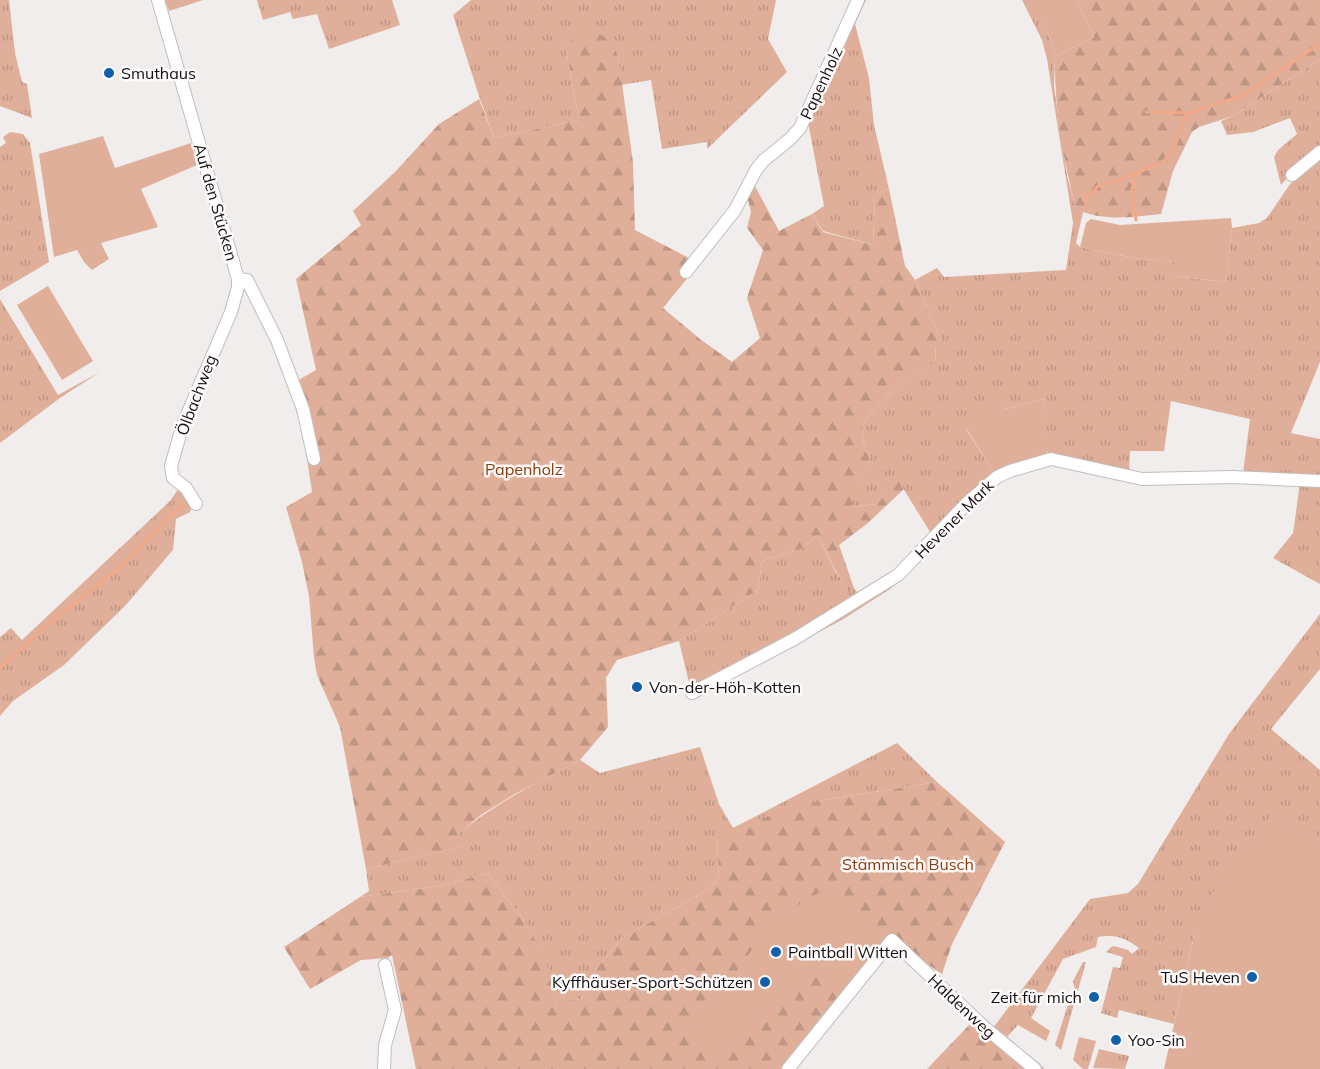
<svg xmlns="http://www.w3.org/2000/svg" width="1320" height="1069" font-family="Mulish,sans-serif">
  <defs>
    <pattern id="grass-tufts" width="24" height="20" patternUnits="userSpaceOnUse" patternTransform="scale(1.5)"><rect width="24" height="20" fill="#e0af9a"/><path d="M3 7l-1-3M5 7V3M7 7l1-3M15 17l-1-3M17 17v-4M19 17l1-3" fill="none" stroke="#bf9684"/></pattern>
    <pattern id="forest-firs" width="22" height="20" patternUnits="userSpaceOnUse" patternTransform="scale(1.5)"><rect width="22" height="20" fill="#e0af9a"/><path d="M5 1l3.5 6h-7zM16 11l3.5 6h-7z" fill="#bf9684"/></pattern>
  </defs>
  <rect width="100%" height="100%" fill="#f1edec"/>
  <path fill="url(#grass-tufts)" d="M0 0H9L15 53 22 82 27 84 32 118 0 106Z
    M165 0H203L169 11Z
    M257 0H392L400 25 329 49 317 14 293 19 290 12 263 20Z
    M471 0H776L768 39 787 72 707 149V142L662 149 651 80 621 85 618 56 565 44 579 120 494 138 480 99 453 15Z
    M861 0H866L855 24 869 78 874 125 889 189 875 194 873 245 823 231 812 214 824 206 807 117Z
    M1022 0H1032L1050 37 1055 56 1054 87 1067 176 1076 208 1083 212 1076 243 1080 247 1134 258 1175 262 1174 276 1226 282 1232 228 1259 223 1267 218 1290 184 1320 158V362L1291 433 1320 439V475L1243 473 1250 419 1171 401 1164 451H1130L1129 474 1147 476 1165 475 1140 477V482L1048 463 1044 399 1005 409 1002 405 966 429 995 474 993 486 958 518 959 520 916 566 890 589 842 620 689 699 690 687 679 641 758 590 762 561 801 549 818 535 834 569 849 590 854 588 858 593 874 584 879 590C904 574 916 561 935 540L898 480 877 504 850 507 870 458C866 448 860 437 863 426 868 408 919 370 936 360L935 346 941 340 915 280 937 268 944 277 1066 270 1073 223 1047 59 1042 40Z
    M1320 59V148L1293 171 1281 185 1274 157 1278 150 1297 134 1290 118 1253 132 1227 135 1221 121 1233 116Z
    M10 132 23 134 30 143 49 262 0 291V147L6 143 3 137Z
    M0 299 58 395 100 372 60 398 0 443Z
    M1300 483 1320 485V584L1273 558 1293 533Z
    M179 488 192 506 190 512 176 519 173 550 125 606 64 665 13 701 0 716V637L11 628 22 640 170 501Z
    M1320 614V669L1271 729 1320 770V844L1195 931 1174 1024 1119 1010 1117 1018 1101 1013 1113 967 1120 968 1123 957 1106 952 1111 947 1114 946 1128 950 1132 954 1139 948C1125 938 1116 934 1098 937L1096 947 1063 959 1031 1018 1050 1031 1046 1041 1018 1025 1007 1037 1045 1069H1042L993 1028 1090 899 1128 893 1138 884 1229 734Z
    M897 743 937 782 823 800 717 840 719 876 710 889 622 938 597 968 581 999 556 1003 545 960 525 922 488 873 439 886 360 897 369 891 366 869 464 846 457 835C496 803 535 783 580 760L600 773 700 747 719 804 733 828Z
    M1083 962H1086L1078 990H1075L1073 981Z
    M1073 996 1076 997 1061 1050 1055 1045 1070 998Z
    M1079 1037 1096 1041 1088 1069H1083L1073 1060Z
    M1099 1049 1129 1056 1125 1069 1093 1068Z"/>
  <path fill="url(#forest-firs)" d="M1077 0H1320V59L1233 116 1199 127 1192 132 1173 171 1161 214C1132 217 1103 222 1076 209 1063 159 1054 107 1055 56L1094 37Z
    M590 28 611 41 618 56 633 162 635 230 689 258 687 261 690 275 663 308 700 339 732 362 760 338 747 298 763 250 747 228 751 212 747 196 755 186 779 231 812 214 823 232 873 245 875 194 889 189 905 266 915 280 941 340 935 347 936 361C919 370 868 408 863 426 860 437 866 448 870 458L851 507 877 504 898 479 904 489 868 523 839 545 854 588 849 591 834 568 818 535 801 549 762 561 758 590 679 641 617 660 606 678 608 727 580 760 513 795 481 815 457 835 465 846 366 869 340 727 317 675 314 658 309 596 302 562 286 507 312 492 300 413 290 385 316 370 296 279 361 225 353 211 395 172 439 124 479 99 494 138 579 120 565 44Z
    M937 782 1005 842 952 944 942 974 889 938 783 1069H416L392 955 388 958 361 960 310 989 284 947 360 897 439 886 488 873 525 922 546 960 556 1002 581 999 597 968 622 938 710 889 719 876 717 840 732 828 823 800Z
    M972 1022 1027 1069H927Z"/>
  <path fill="#e0af9a" d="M1031 0H1077L1094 37 1055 56 1050 37Z
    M103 136 115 168 191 143 197 165 141 189 158 227 101 243 109 259 92 270 84 262 77 250 54 257 39 154Z
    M1231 218 1232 228 1226 282 1174 276V262L1134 258 1080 247 1086 223 1091 219 1120 225Z
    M48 286 93 361 62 380 17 305Z
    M1044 399 1048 449 1045 456 995 474 966 428 1002 404 1005 409Z
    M1272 814 1320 842V1069H1164L1195 931 1197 913Z
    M829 887 886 939 842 996 818 968 716 1055 689 1038 774 919Z"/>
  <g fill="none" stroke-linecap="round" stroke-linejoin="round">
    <path stroke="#f2a98a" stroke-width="3" d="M1146 112 1191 113
      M1088 209 1085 196H1089L1098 186 1106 183 1114 182 1161 163 1168 157 1175 146 1184 121 1191 113 1218 103 1242 96 1320 44
      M1136 220 1132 189 1136 174
      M0 668 57 617 121 567 174 512 185 505"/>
    <g stroke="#c2bebd" stroke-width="14">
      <path id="minor" d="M158 0 238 279V287L231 312 183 424 171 466 173 478 186 488 196 504
        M1292 175 1320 152
        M686 272 735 210 756 170 763 161 790 139 800 128 858 0
        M238 279 247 280 277 340 303 409 314 459
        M692 693 796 638 898 575 967 503 997 477 1010 471 1051 459 1142 479 1232 477 1320 481
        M384 1069 385 1045 395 1010 385 965
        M788 1069 892 940 983 1026 1035 1069"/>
    </g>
    <use href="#minor" stroke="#fff" stroke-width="12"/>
  </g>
  <g fill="#0f5fad" stroke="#fefaf9" stroke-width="2">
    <circle cx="109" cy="73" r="6"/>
    <circle cx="637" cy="687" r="6"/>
    <circle cx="776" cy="952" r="6"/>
    <circle cx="1252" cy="977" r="6"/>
    <circle cx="765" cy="982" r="6"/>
    <circle cx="1094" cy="997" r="6"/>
    <circle cx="1116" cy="1040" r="6"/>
  </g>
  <g text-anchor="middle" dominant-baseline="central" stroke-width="5" stroke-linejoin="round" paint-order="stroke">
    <g font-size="16" fill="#121111" stroke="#fefaf9" text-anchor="start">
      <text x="121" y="73">Smuthaus</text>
      <text x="649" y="687">Von-der-Höh-Kotten</text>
      <text x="788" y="952">Paintball Witten</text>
      <text x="1240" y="977" text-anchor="end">TuS Heven</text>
      <text x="753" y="982" text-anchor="end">Kyffhäuser-Sport-Schützen</text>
      <text x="1082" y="997" text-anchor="end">Zeit für mich</text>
      <text x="1128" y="1040">Yoo-Sin</text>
    </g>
    <g font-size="16" fill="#121111" stroke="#fefaf9">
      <text transform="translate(821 83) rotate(-65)">Papenholz</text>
      <text transform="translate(216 202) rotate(74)">Auf den Stücken</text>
      <text transform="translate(196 395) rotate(-69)">Ölbachweg</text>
      <text transform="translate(954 519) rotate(-45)">Hevener Mark</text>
      <text transform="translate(962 1006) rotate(43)">Haldenweg</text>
    </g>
    <g font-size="16" fill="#8e390b" stroke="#fefaf9">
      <text x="524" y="469">Papenholz</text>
      <text x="908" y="864">Stämmisch Busch</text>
    </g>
  </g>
</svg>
